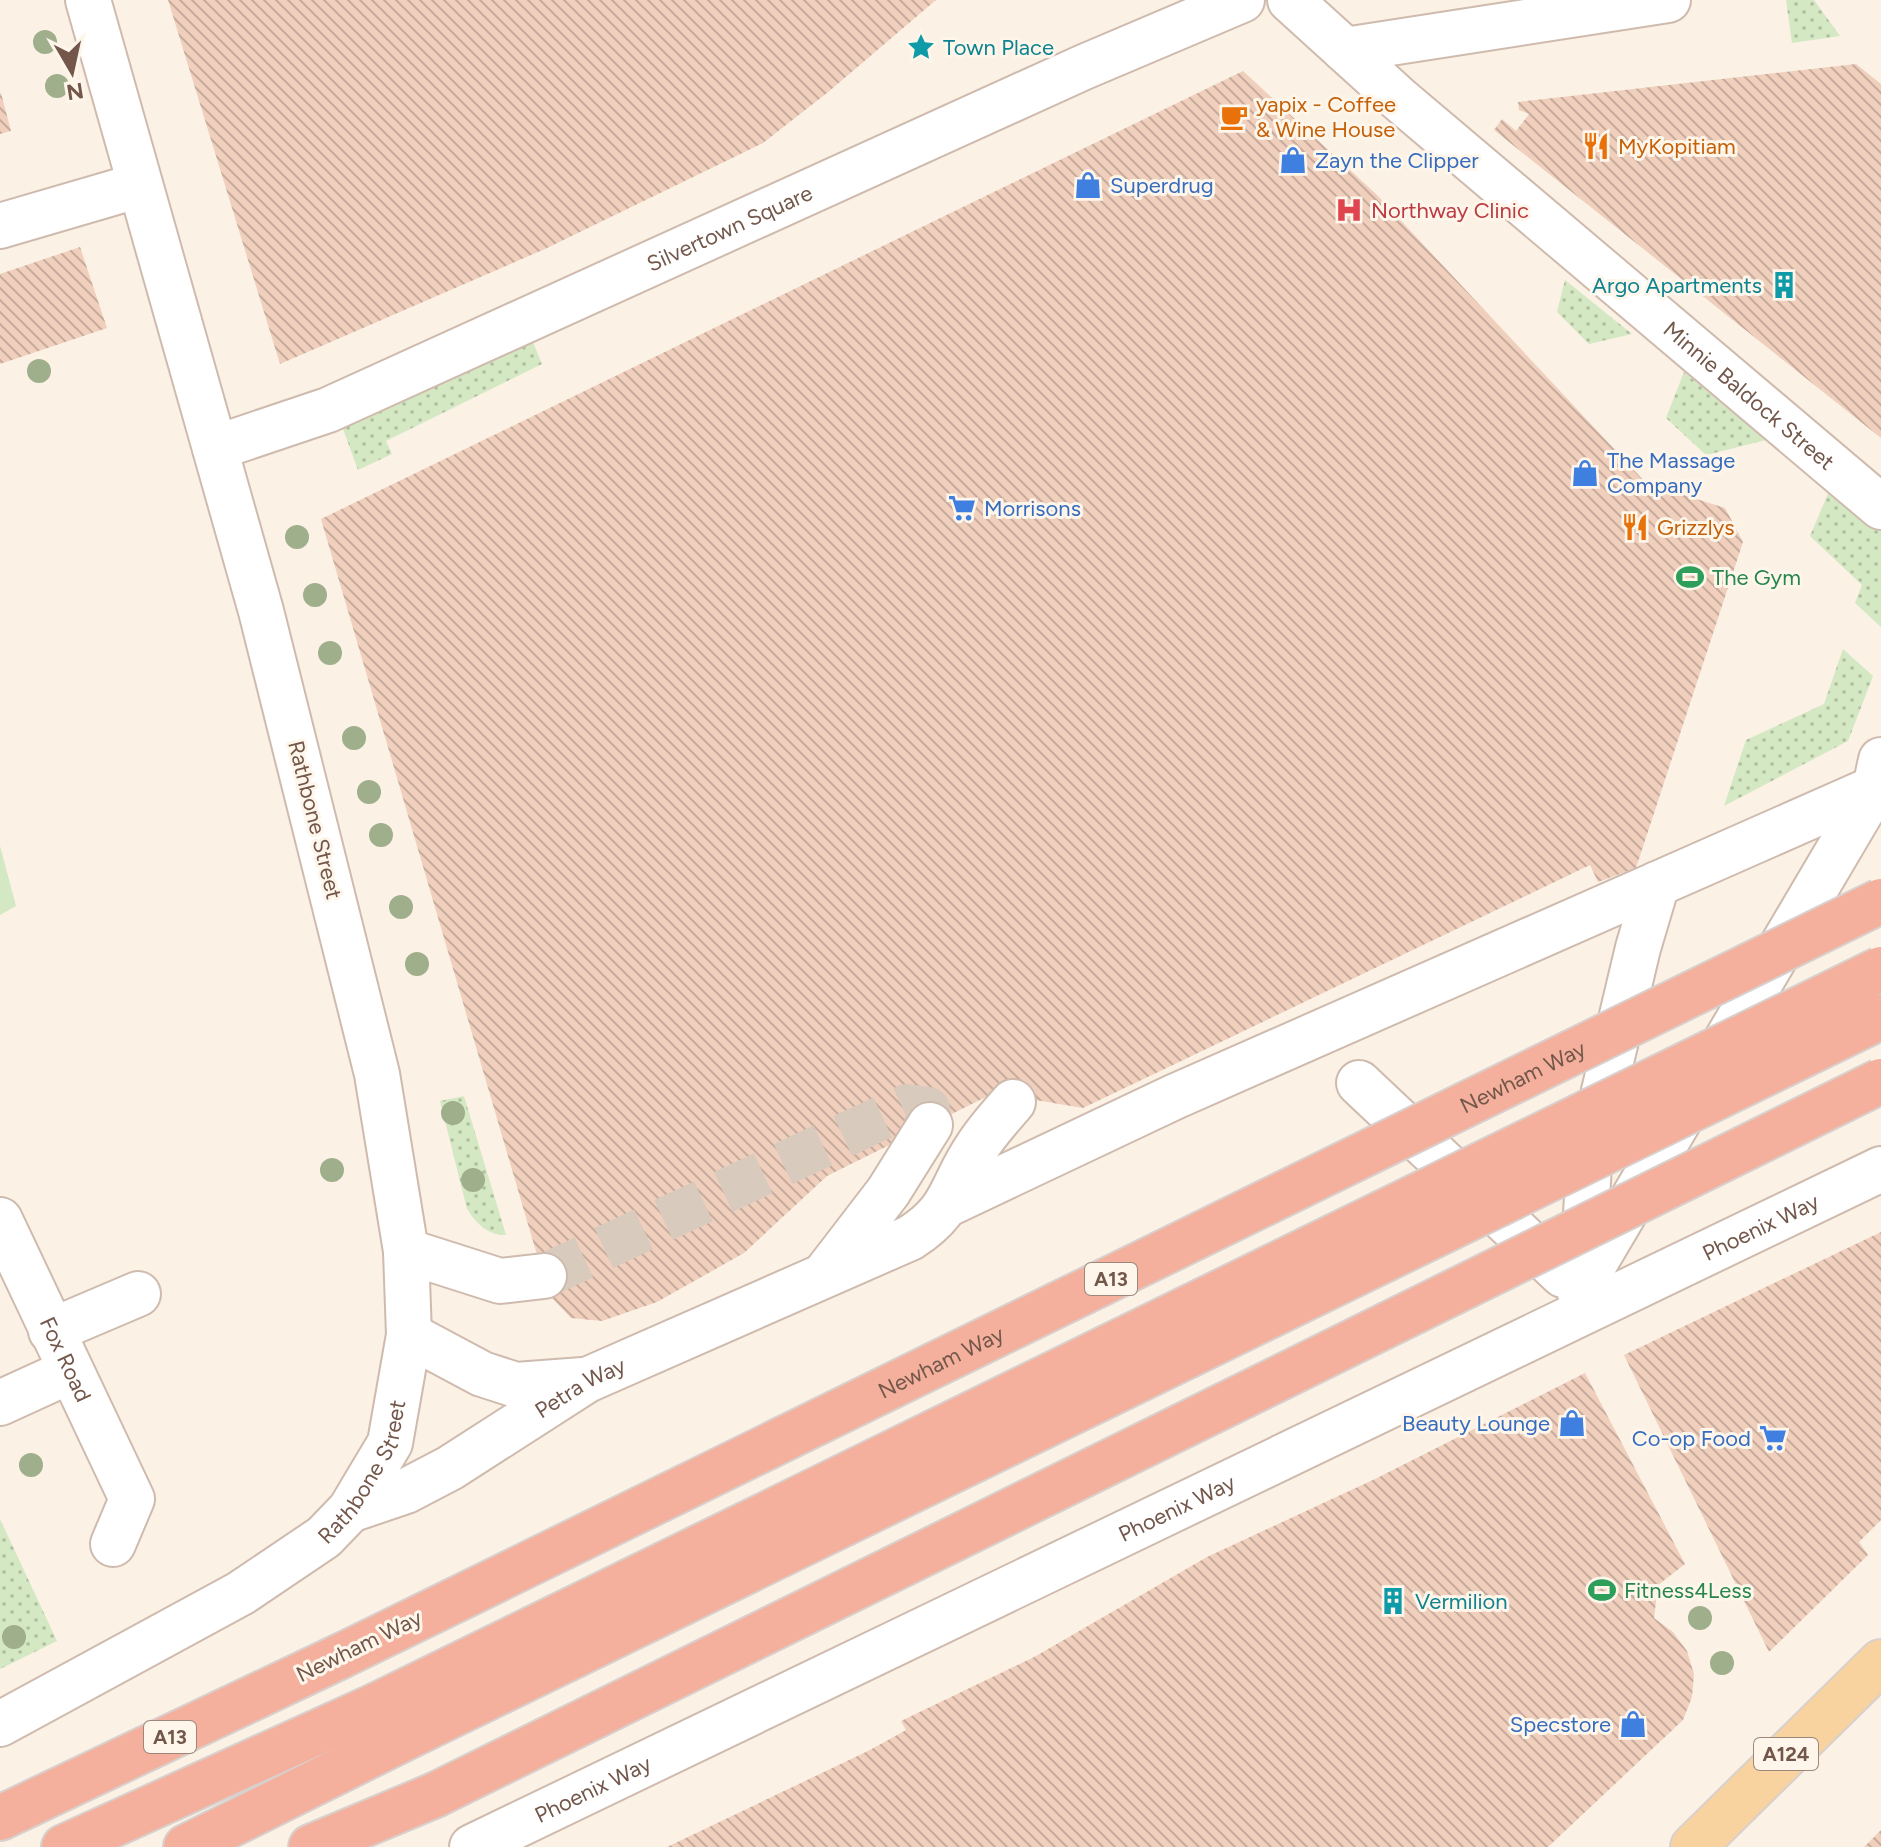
<svg xmlns="http://www.w3.org/2000/svg" width="1881" height="1847" font-family="Figtree,sans-serif">
  <defs>
    <pattern id="grass-dots" width="8" height="8" patternUnits="userSpaceOnUse" patternTransform="scale(2)"><rect width="8" height="8" fill="#d4e8c3"/><path d="M2 2h.1M6 6h.1" fill="none" stroke="#b0bfa0" stroke-width="1.8" stroke-linecap="round"/></pattern>
    <pattern id="building-back-hatch" width="6" height="6" patternUnits="userSpaceOnUse" patternTransform="scale(2)"><rect width="6" height="6" fill="#f0cfbd"/><path d="M-1 5l2 2M0 0l6 6M5-1l2 2" fill="none" stroke="#c7ab9c"/></pattern>
  </defs>
  <rect width="100%" height="100%" fill="#fbf1e4"/>
  <path fill="url(#grass-dots)" d="M1786 0H1814L1840 36 1792 43Z
    M1565 280 1632 334 1589 344 1557 312Z
    M532 340 542 364 386 441 392 454 358 470 343 429Z
    M1684 372 1766 440 1706 455 1666 418Z
    M1830 489 1881 530V627L1855 603 1862 585 1810 536Z
    M1843 649 1873 676 1848 741 1724 806 1746 740 1824 704Z
    M464 1096 506 1235C487 1235 477 1224 467 1209L440 1101Z
    M0 1519 57 1641 0 1669Z"/>
  <path fill="#d4e8c3" d="M0 846 16 906 0 915Z"/>
  <path fill="url(#building-back-hatch)" d="M168 0H936L827 93 763 143 545 249 280 364Z
    M1856 64 1881 84V438L1494 130 1502 119 1516 131 1529 114 1519 110 1518 102Z
    M1243 71 1377 195 1646 483 1725 508 1743 542 1636 868 1598 882 1590 865 1083 1108 994 1093 827 1176 744 1253 657 1302 602 1321 571 1318 551 1297 535 1248 321 519Z
    M1 93 11 131 0 134V94Z
    M80 247 107 328 0 364V274Z
    M1881 1232V1520L1859 1542 1868 1555 1769 1652 1624 1355Z
    M1585 1373 1685 1564 1658 1585 1654 1618 1673 1632 1687 1651 1694 1674 1692 1697 1683 1720 1548 1847H667L870 1750 906 1730 901 1721 1036 1656 1207 1557 1375 1479Z
    M1881 1830V1847H1864Z"/>
  <g fill="none" stroke-linecap="round" stroke-linejoin="round">
    <path stroke="#d9cabe" stroke-width="44" stroke-dasharray="44 22" stroke-linecap="butt" d="M544 1276 907 1106 928 1109 930 1125"/>
    <g stroke="#cfbbae" stroke-width="48">
      <g id="minor">
        <path id="s1" d="M1290 0 1399 99 1881 507"/>
        <path d="M1345 50 1668 0"/>
        <path d="M0 226 140 185"/>
        <path id="s2" d="M215 448 328 410 1084 67 1242 0"/>
        <path d="M1359 1083 1563 1275"/>
        <path d="M948 1204 1174 1097 1875 788 1881 760"/>
        <path id="s3" d="M0 1220 132 1499 113 1544"/>
        <path d="M406 1251 500 1281 544 1276"/>
        <path d="M1583 1260 1590 1150 1638 948 1657 884"/>
        <path d="M825 1274 888 1192 930 1125"/>
        <path d="M1579 1290 1875 788 1881 792"/>
        <path d="M51 1331 138 1294"/>
        <path d="M409 1335 482 1374 516 1385 583 1380"/>
        <path d="M0 1403 70 1371"/>
        <path id="s4" d="M350 1510 406 1491 450 1468 587 1380 910 1238C955 1210 950 1186 977 1147 987 1131 1001 1116 1013 1102"/>
        <path id="s5" d="M0 1724 241 1593 324 1537 350 1510 390 1443 409 1335 406 1251 377 1074 261 611 88 0"/>
        <path id="s6" d="M472 1847 1881 1169"/>
      </g>
    </g>
    <g stroke="#d8d0cd" stroke-width="48">
      <path id="major" d="M1693 1847 1881 1662"/>
    </g>
    <g stroke="#d8d0cd" stroke-width="48">
      <path id="highway" d="M0 1818 341 1656
        M64 1847 375 1706
        M186 1847 399 1741
        M311 1847 435 1795"/>
    </g>
    <use href="#minor" stroke="#fff" stroke-width="44"/>
    <use href="#major" stroke="#f8d39f" stroke-width="44"/>
    <use href="#highway" stroke="#f4b09d" stroke-width="44"/>
    <g stroke="#d8d0cd" stroke-width="48" stroke-linecap="butt">
      <g id="highway-bridge">
        <path id="s7" d="M341 1656 1881 901"/>
        <path d="M375 1706 1881 969"/>
        <path d="M399 1741 1881 1017"/>
        <path d="M435 1795 1881 1081"/>
      </g>
    </g>
    <use href="#highway-bridge" stroke="#f4b09d" stroke-width="44"/>
  </g>
  <g fill="#9fae8b">
    <circle cx="45" cy="42" r="12"/>
    <circle cx="57" cy="86" r="12"/>
    <circle cx="39" cy="371" r="12"/>
    <circle cx="297" cy="537" r="12"/>
    <circle cx="315" cy="595" r="12"/>
    <circle cx="330" cy="653" r="12"/>
    <circle cx="354" cy="738" r="12"/>
    <circle cx="369" cy="792" r="12"/>
    <circle cx="381" cy="835" r="12"/>
    <circle cx="401" cy="907" r="12"/>
    <circle cx="417" cy="964" r="12"/>
    <circle cx="453" cy="1113" r="12"/>
    <circle cx="332" cy="1170" r="12"/>
    <circle cx="473" cy="1180" r="12"/>
    <circle cx="31" cy="1465" r="12"/>
    <circle cx="1700" cy="1618" r="12"/>
    <circle cx="14" cy="1637" r="12"/>
    <circle cx="1722" cy="1663" r="12"/>
  </g>
  <defs>
    <g id="sight-bare" transform="scale(2.16)"><path d="M0-6L1.8-2.2L6-1.7L2.9 1.2L3.7 5.4L0 3.3L-3.7 5.4L-2.9 1.2L-6-1.7L-1.8-2.2Z" fill="#0f9aa8" stroke="#fef6ea" stroke-width="2.5" paint-order="stroke"/></g>
    <g id="cafe-bare" transform="scale(2.16)"><path d="M-5.5-4.5H6V0H3Q3 3.5 0 3.5H-2.5Q-5.5 3.5-5.5 0ZM3-3.2v2h1.7v-2ZM-6 4.5H4V6H-6Z" fill="#e8710a" stroke="#fef6ea" stroke-width="2.5" paint-order="stroke"/></g>
    <g id="restaurant-bare" transform="scale(2.16)"><path d="M-5-6h1v4h1v-4h1v4h1v-4h1v5L-1.5 .5V6h-2V.5L-5-1ZM5-6V6H3V1.5H1.5Q1.5-4 5-6Z" fill="#e8710a" stroke="#fef6ea" stroke-width="2.5" paint-order="stroke"/></g>
    <g id="shop-bare" transform="scale(2.16)"><path d="M-5-2.5h2.3a2.7 3.5 0 0 1 5.4 0H5L5.5 6h-11ZM-1.5-2.5h3a1.5 2.3 0 0 0-3 0Z" fill="#3f7fe0" stroke="#fef6ea" stroke-width="2.5" paint-order="stroke"/></g>
    <g id="hospital-bare" transform="scale(2.16)"><path d="M-5-5h3v3.5h4V-5h3V5h-3V1.5h-4V5h-3Z" fill="#e0444e" stroke="#fef6ea" stroke-width="2.5" paint-order="stroke"/></g>
    <g id="building-bare" transform="scale(2.16)"><path d="M-4-6H4V6H1V3H-1V6H-4ZM-2.5-4.3h1.7v1.8h-1.7ZM.8-4.3h1.7v1.8H.8ZM-2.5-1h1.7V.8h-1.7ZM.8-1h1.7V.8H.8Z" fill="#0f9aa8" stroke="#fef6ea" stroke-width="2.5" paint-order="stroke"/></g>
    <g id="supermarket-bare" transform="scale(2.16)"><path d="M-6-5.5h2.5l.6 2H6L4.5 2H-2.5L-4.4-4H-6ZM-1.5 3.2a1.3 1.3 0 1 0 .1 0ZM3 3.2a1.3 1.3 0 1 0 .1 0Z" fill="#3f7fe0" stroke="#fef6ea" stroke-width="2.5" paint-order="stroke"/></g>
    <g id="stadium-bare" transform="scale(2.16)"><path d="M0-5a6.5 5 0 1 0 0 10a6.5 5 0 1 0 0-10ZM-3.5-1.8h7v3.6h-7Z" fill="#2e9e5b" stroke="#fef6ea" stroke-width="2.5" paint-order="stroke"/></g>
  </defs>
  <g fill-rule="evenodd">
    <use href="#sight-bare" x="921" y="47"/>
    <use href="#cafe-bare" x="1234" y="117"/>
    <use href="#restaurant-bare" x="1596" y="146"/>
    <use href="#shop-bare" x="1293" y="160"/>
    <use href="#shop-bare" x="1088" y="185"/>
    <use href="#hospital-bare" x="1349" y="210"/>
    <use href="#building-bare" x="1784" y="285"/>
    <use href="#shop-bare" x="1585" y="473"/>
    <use href="#supermarket-bare" x="962" y="508"/>
    <use href="#restaurant-bare" x="1635" y="527"/>
    <use href="#stadium-bare" x="1690" y="577"/>
    <use href="#shop-bare" x="1572" y="1423"/>
    <use href="#supermarket-bare" x="1773" y="1438"/>
    <use href="#stadium-bare" x="1602" y="1590"/>
    <use href="#building-bare" x="1393" y="1601"/>
    <use href="#shop-bare" x="1633" y="1724"/>
  </g>
  <g text-anchor="middle" dominant-baseline="central" stroke-width="6" stroke-linejoin="round" paint-order="stroke">
    <g fill="#fef6ea" stroke="#9d877b" stroke-width="2">
      <rect x="1085" y="1263" width="52" height="32" rx="6"/>
      <rect x="144" y="1721" width="52" height="32" rx="6"/>
      <rect x="1754" y="1738" width="64" height="32" rx="6"/>
    </g>
    <g font-size="20" font-weight="bold" fill="#73574b">
      <text x="1111" y="1279">A13</text>
      <text x="170" y="1737">A13</text>
      <text x="1786" y="1754">A124</text>
    </g>
    <g font-size="22" fill="#0d838f" stroke="#fef6ea" text-anchor="start">
      <text x="943" y="47">Town Place</text>
      <text x="1762" y="285" text-anchor="end">Argo Apartments</text>
      <text x="1415" y="1601">Vermilion</text>
    </g>
    <g font-size="22" fill="#c56008" stroke="#fef6ea" text-anchor="start">
      <text x="1256" y="104">yapix - Coffee<tspan x="1256" dy="25">&amp; Wine House</tspan></text>
      <text x="1618" y="146">MyKopitiam</text>
      <text x="1657" y="527">Grizzlys</text>
    </g>
    <g font-size="22" fill="#366cbe" stroke="#fef6ea" text-anchor="start">
      <text x="1315" y="160">Zayn the Clipper</text>
      <text x="1110" y="185">Superdrug</text>
      <text x="1607" y="460">The Massage<tspan x="1607" dy="25">Company</tspan></text>
      <text x="984" y="508">Morrisons</text>
      <text x="1550" y="1423" text-anchor="end">Beauty Lounge</text>
      <text x="1751" y="1438" text-anchor="end">Co-op Food</text>
      <text x="1611" y="1724" text-anchor="end">Specstore</text>
    </g>
    <g font-size="22" fill="#be3a42" stroke="#fef6ea" text-anchor="start">
      <text x="1371" y="210">Northway Clinic</text>
    </g>
    <g font-size="22" fill="#73574b" stroke="#fef6ea">
      <text stroke="none"><textPath href="#s2" startOffset="560">Silvertown Square</textPath></text>
      <text stroke="none"><textPath href="#s1" startOffset="606">Minnie Baldock Street</textPath></text>
      <text transform="translate(315 820) rotate(76)">Rathbone Street</text>
      <text stroke="none"><textPath href="#s7" startOffset="1316">Newham Way</textPath></text>
      <text stroke="none"><textPath href="#s6" startOffset="1430">Phoenix Way</textPath></text>
      <text stroke="none"><textPath href="#s3" startOffset="154">Fox Road</textPath></text>
      <text stroke="none"><textPath href="#s7" startOffset="668">Newham Way</textPath></text>
      <text stroke="none"><textPath href="#s4" startOffset="262">Petra Way</textPath></text>
      <text stroke="none"><textPath href="#s5" startOffset="452">Rathbone Street</textPath></text>
      <text stroke="none"><textPath href="#s6" startOffset="782">Phoenix Way</textPath></text>
      <text transform="translate(359 1646) rotate(-26)">Newham Way</text>
      <text stroke="none"><textPath href="#s6" startOffset="134">Phoenix Way</textPath></text>
    </g>
    <g font-size="22" fill="#27864d" stroke="#fef6ea" text-anchor="start">
      <text x="1712" y="577">The Gym</text>
      <text x="1624" y="1590">Fitness4Less</text>
    </g>
  </g>
  <g transform="translate(72 72) rotate(171)" stroke="#fef6ea" stroke-width="6" paint-order="stroke">
  <path d="M0-6L14 30L0 20L-14 30Z" fill="#73574b"/>
  <text y="-12" font-size="22" font-weight="bold" text-anchor="middle" fill="#73574b">N</text>
  </g>
</svg>
